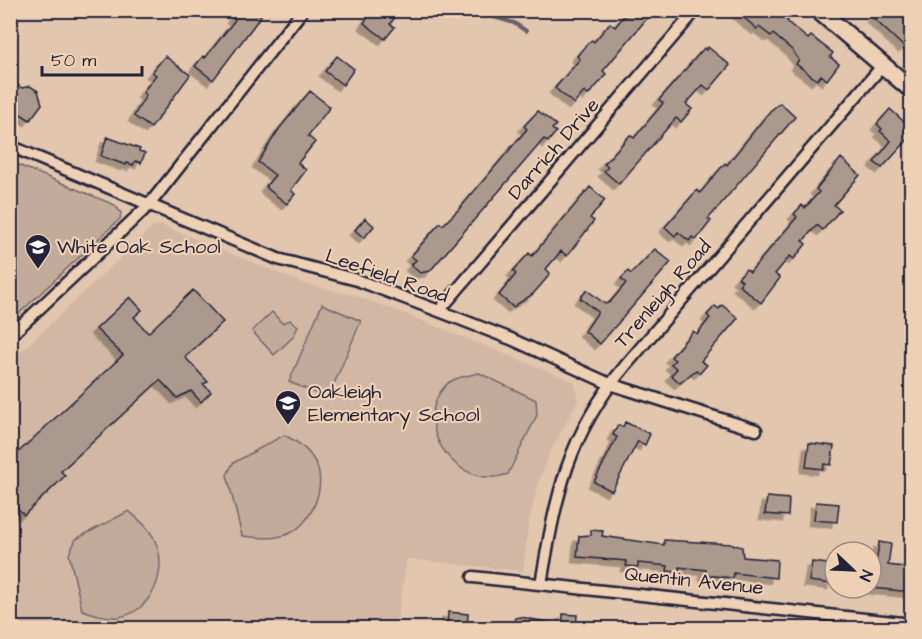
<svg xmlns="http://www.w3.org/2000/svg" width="922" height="639" font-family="'Architects Daughter',sans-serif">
  <defs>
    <filter id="shadow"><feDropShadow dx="-5.5" dy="5.5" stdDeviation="0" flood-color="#0004"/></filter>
  </defs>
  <rect width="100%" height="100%" fill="#e2c6ae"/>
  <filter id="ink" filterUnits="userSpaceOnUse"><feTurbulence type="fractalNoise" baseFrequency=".0167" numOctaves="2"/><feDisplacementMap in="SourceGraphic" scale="12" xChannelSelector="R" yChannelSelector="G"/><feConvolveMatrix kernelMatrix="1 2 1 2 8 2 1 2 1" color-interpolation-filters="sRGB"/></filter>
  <g filter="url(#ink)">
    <path fill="#d2b8a4" d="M161 225 305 284 353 295 403 313 574 382 578 401 551 450 539 481 529 521 523 571 407 559 396 628H11V361L154 226Z"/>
    <path fill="#c2ab9b" stroke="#72666b" stroke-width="1.5" d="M11 162 115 205 121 213 120 219 11 321Z
      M322 304 361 321 328 398 289 382Z
      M272 312 282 323 290 320 298 326 293 337 274 355 252 331Z
      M479 373 536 400 537 415 508 474C457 493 410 424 445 386 453 377 467 376 479 373Z
      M284 435C297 441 308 449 315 462 328 484 312 525 288 534 273 540 258 538 242 536L227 475 233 463Z
      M129 511C139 520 151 529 156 543 168 571 152 612 119 617 106 618 94 614 82 610L69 554 76 539Z"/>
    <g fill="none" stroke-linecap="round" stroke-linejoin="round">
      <path stroke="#695f66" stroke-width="4" d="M471 10 514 23 526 31"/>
    </g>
    <path fill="#ac998e" stroke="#22223b" stroke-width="1.5" filter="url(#shadow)" d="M238 10H255L261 16 213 80 195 66 203 56 205 58 235 20 232 18Z
      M373 10H400L390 24 395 27 385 39 364 23Z
      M629 10H654L603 71 606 74 599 83 588 95 584 92 574 104 555 88 580 59 577 56 588 43 592 40 594 42 610 23 615 27Z
      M735 10H781L790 17 787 21 791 25 808 39 811 36 833 53 830 57 839 64 827 80 821 75 817 80 796 64 799 60 792 50 773 34 771 36 759 27 757 29Z
      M879 10H906L912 16V47L907 44 904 47 872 17Z
      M708 47 730 65 709 90 703 85 686 104 692 109 681 122 676 118 619 184 604 171 608 167 604 164 630 135 634 138 660 107 663 103 659 100 704 48 706 50Z
      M165 56 190 75 151 128 134 116 146 95 143 92 156 75 152 72Z
      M337 56 354 69 343 85 325 71Z
      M10 80 22 88 30 86 38 91 42 104 30 120 10 107Z
      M310 91 330 107 308 136 315 142 298 163 306 170 291 190 295 194 287 204 268 189 266 186 275 175 258 162 279 129Z
      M780 103 795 117 708 219 711 221 696 240 692 237 689 241 678 232 675 236 665 227 697 190 700 193 725 163 727 165 770 111Z
      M890 109 912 129V135L882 168 874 162 891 141 880 131 882 129 877 124Z
      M538 111 556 125 552 129 556 132 548 142 544 139 430 271 420 273 411 265 416 260 411 256 440 223 443 225 460 208 527 129 524 126Z
      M107 137 140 149 139 151 145 153 141 163 135 161 133 165 127 163 126 165 101 156Z
      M841 158 860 175 834 205 840 210 823 230 817 225 803 241 806 244 794 259 790 256 775 274 780 278 761 303 739 285 742 281 738 278 746 269 750 272 797 217 794 214 802 205 805 208 819 192 816 189Z
      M590 187 605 200 590 218 594 221 567 256 561 251 546 269 550 273 546 279 533 294 513 307 499 295 516 274 513 271 529 253 532 256Z
      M365 218 374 226 364 238 355 230Z
      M655 249 671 262 600 344 585 331 598 312 580 298 587 290 605 304 610 302 626 283 621 279 628 271 631 274Z
      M193 290 223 322 185 357 208 382 203 384 211 392 201 402 191 391 177 398 160 380 61 471 65 476 24 515 10 500V460L123 355 96 329 130 297 142 310 134 317 148 333Z
      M722 305 738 318 701 361 707 365 700 373 696 370 680 383 671 375 677 369 671 364 675 360 671 357 693 331 697 334 710 318 707 315 715 306 719 309Z
      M625 422 650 434 645 445 638 441 612 491 594 482 617 437 613 435 618 425 623 427Z
      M809 443 834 446 831 465 824 464 823 469 806 467Z
      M767 497 789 499 788 516 765 514Z
      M816 502 839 504 837 522 814 520Z
      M591 530 603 531 602 536 664 545V540L731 544 742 547 743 557 777 560 776 578 734 573 733 578 705 575 706 570 679 567V572L667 571 668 566 638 563V567L626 566 627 561 577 557 579 536 591 535Z
      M879 542 891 544 888 565 912 568V592L871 588V569L873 566H876Z
      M812 562 835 565 833 584 809 581Z
      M448 612 468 614 467 628H447Z
      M563 614 577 615 576 628H562Z
      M521 617 552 623V628H513L515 618Z"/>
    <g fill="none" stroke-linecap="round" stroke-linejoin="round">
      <g stroke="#22223b" stroke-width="15">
        <path id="street" d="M10 146 278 259 357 280 439 311 511 339 610 384 756 430
          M439 311 696 10
          M10 336 149 205 303 10
          M473 577 912 624
          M541 584C556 496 567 435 626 365L883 65"/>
      </g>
      <g stroke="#22223b" stroke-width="21">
        <path id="secondary" d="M818 10 912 90"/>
      </g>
      <use href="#street" stroke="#eed1b5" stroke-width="10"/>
      <use href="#secondary" stroke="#eed1b5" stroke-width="16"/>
    </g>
  </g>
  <defs>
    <g id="school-pin" transform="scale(1.35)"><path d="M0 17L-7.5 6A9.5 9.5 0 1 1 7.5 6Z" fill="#22223b" stroke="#eed1b5"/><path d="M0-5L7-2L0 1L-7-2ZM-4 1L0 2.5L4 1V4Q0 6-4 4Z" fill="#fff"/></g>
  </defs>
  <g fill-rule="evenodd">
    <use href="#school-pin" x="38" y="247"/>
    <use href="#school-pin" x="288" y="403"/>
  </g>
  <g text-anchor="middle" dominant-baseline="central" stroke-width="4.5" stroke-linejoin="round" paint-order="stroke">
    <g font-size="20" fill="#22223b" stroke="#eed1b5">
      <text transform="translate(554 149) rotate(-49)">Darrich Drive</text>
      <text transform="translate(387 276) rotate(19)">Leefield Road</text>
      <text transform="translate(663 294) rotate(-49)">Trenleigh Road</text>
      <text transform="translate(694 581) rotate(6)">Quentin Avenue</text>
    </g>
    <g font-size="20" fill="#22223b" stroke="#eed1b5" text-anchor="start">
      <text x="57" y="247">White Oak School</text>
      <text x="308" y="392">Oakleigh<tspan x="308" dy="23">Elementary School</tspan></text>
    </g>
  </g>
  <rect width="922" height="639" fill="none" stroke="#eed1b5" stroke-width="36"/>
  <rect x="18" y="18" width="886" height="603" fill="none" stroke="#22223b" stroke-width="2" filter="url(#ink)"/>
  <g transform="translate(853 570) rotate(113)"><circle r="28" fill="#eed1b5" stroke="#9c8b84" stroke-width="1.5"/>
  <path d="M0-4.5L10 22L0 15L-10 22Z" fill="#22223b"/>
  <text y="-9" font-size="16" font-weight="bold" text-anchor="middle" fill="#22223b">N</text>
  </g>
  <path d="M42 66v9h100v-9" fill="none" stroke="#22223b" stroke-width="3"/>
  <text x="51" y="66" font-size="18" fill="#22223b" stroke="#eed1b5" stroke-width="4.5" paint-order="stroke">50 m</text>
</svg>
